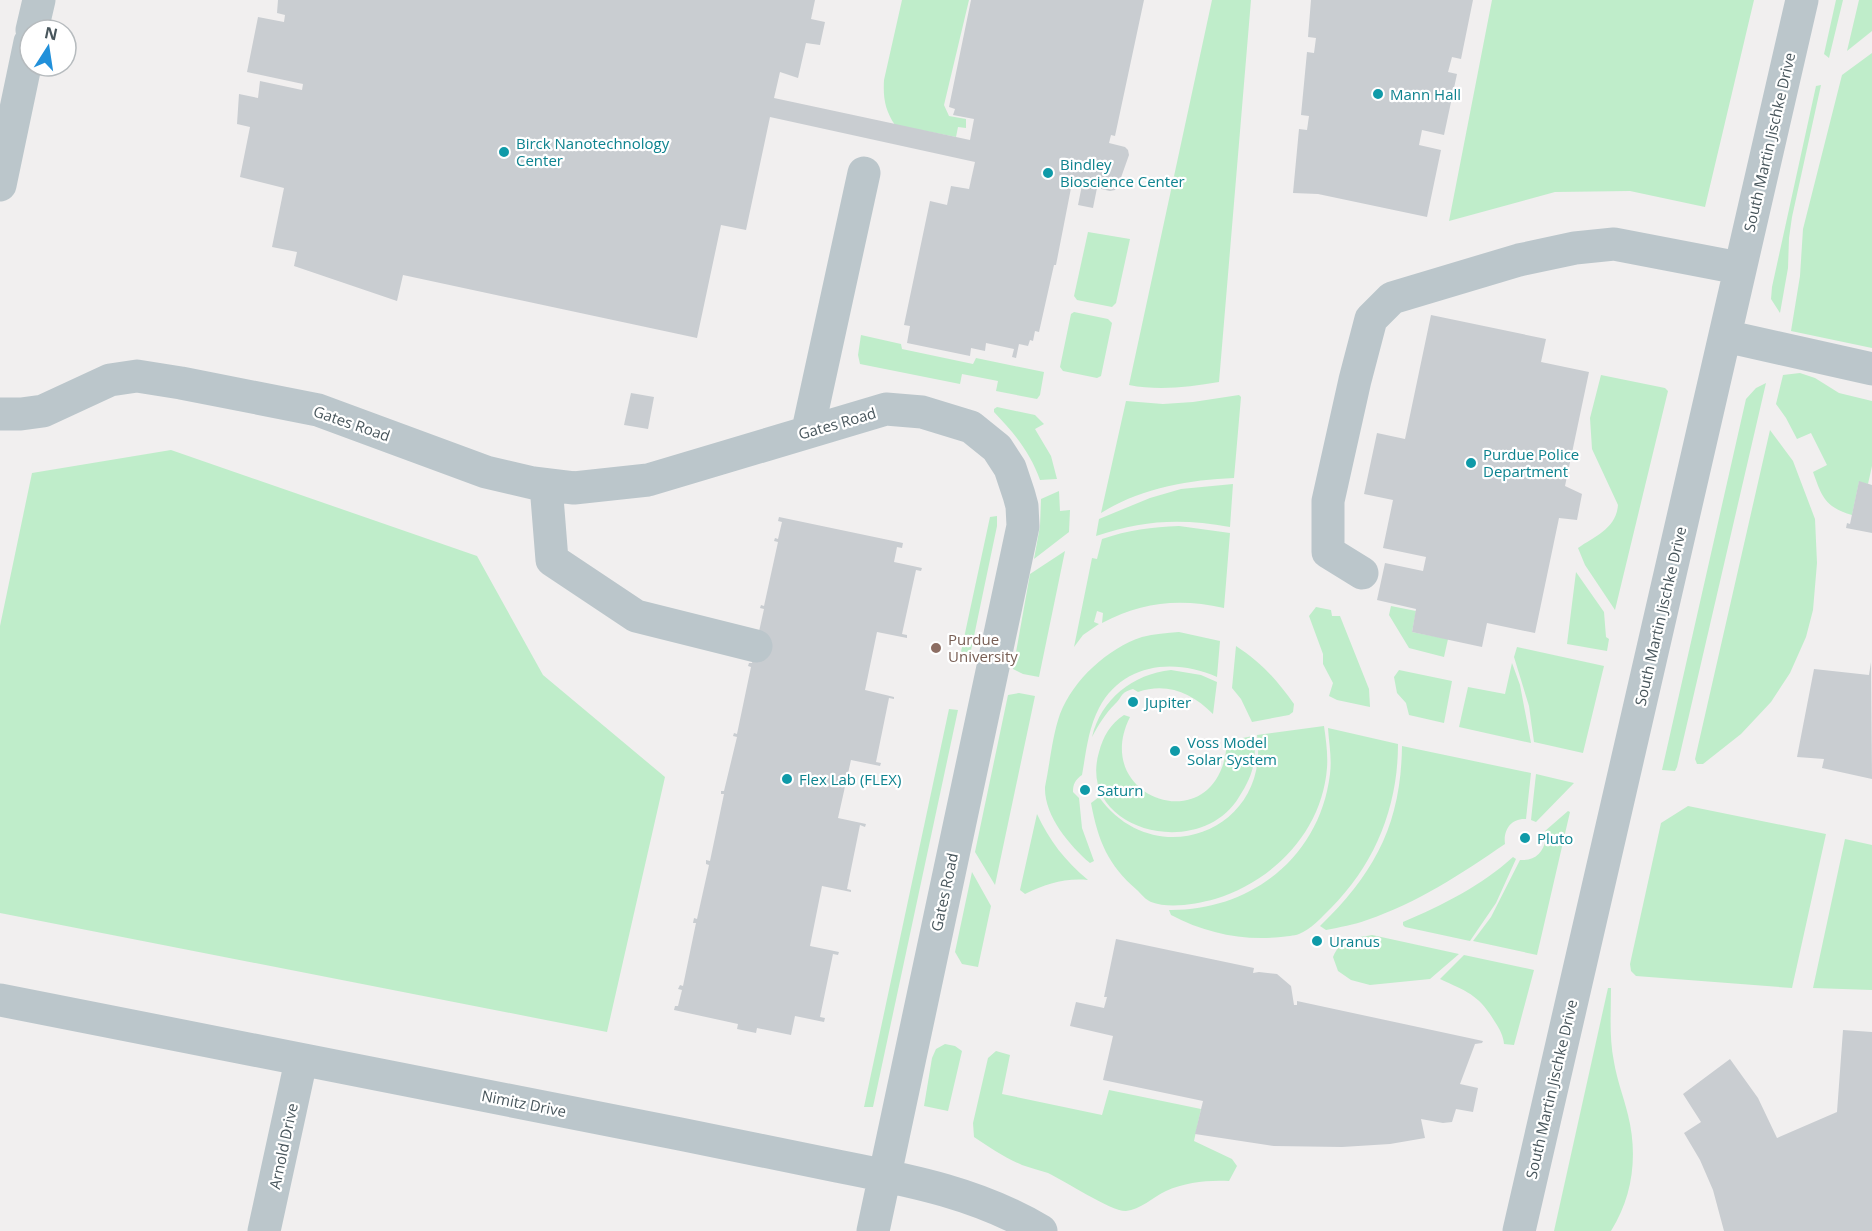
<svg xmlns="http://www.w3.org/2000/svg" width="1872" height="1231" font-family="'Open Sans',sans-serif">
  <rect width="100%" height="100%" fill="#f1efef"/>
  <path fill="#bfedca" d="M902 0H969L944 105 949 116 966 119V128L958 127 956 137 895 125C885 110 883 98 884 80Z
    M1212 0H1251L1219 382C1189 387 1159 391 1129 385Z
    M1492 0H1754L1705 207 1630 191 1555 192 1449 221Z
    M1836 0H1843L1829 58 1824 54Z
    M1859 0H1872V31L1847 51Z
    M1872 53V348L1791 331 1800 276 1803 229 1842 75Z
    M1821 85 1792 217 1789 238 1788 268 1780 313 1771 299 1772 287 1816 86Z
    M1088 232 1130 239 1116 303 1112 307 1077 300 1074 296Z
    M1074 312 1108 319 1112 323 1101 376 1097 378 1063 371 1060 367 1071 314Z
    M861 335 901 344 902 349 973 364 976 358 1044 372 1040 395 1037 399 996 391 998 381 962 374 960 384 860 364 858 355Z
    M1800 373 1815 378 1839 393 1872 401V466L1868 484 1859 482 1852 515C1825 507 1822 497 1813 472L1827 465 1811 433 1797 439 1786 418 1776 404 1783 375Z
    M1601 375 1665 388 1668 391 1615 610 1585 565 1578 548C1595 536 1616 529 1618 505L1592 449 1590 418Z
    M1766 383 1677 767 1675 771 1662 770 1746 399 1756 388Z
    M1239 395 1241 397 1234 478C1188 480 1141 488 1101 513L1126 401 1163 404 1193 402Z
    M997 407 1035 415 1044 424 1035 429 1051 456 1057 479 1040 480C1030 452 1014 433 994 412V409Z
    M1770 430 1793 461 1815 519 1817 563 1813 610 1806 637 1790 673 1771 702 1741 734 1703 764H1697L1695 759Z
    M171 450 477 556 543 675 665 777 607 1032 0 913V626L32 473Z
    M1233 484 1230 527C1181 518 1143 520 1096 536L1099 519 1150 498 1181 489Z
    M1059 491 1060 511 1070 510 1069 532 1034 559 1040 526 1041 499Z
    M997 516V526L969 660 959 661 990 517Z
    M1179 526 1230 533 1224 608C1179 598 1142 602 1102 623L1103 613 1097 611 1094 622 1099 624 1083 635 1074 647 1092 558 1097 559 1102 539C1128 530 1152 527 1179 526Z
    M1065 551 1039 677 1023 674 1013 669 1030 574Z
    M1576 572 1604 612 1606 637 1609 639 1607 651 1567 644Z
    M1391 606 1416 611 1412 632 1448 639 1444 657 1409 648 1389 615Z
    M1316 607 1331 610 1332 616H1340L1369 689 1370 707 1337 700 1329 696 1333 683 1323 664V654L1309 616Z
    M1179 632 1220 641 1217 677C1174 658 1123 663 1099 708 1088 729 1086 753 1082 775 1075 780 1073 784 1073 792L1079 798 1082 828 1094 861 1090 863C1069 845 1044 815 1045 787 1050 763 1052 737 1060 714 1073 680 1108 648 1142 637 1154 634 1167 633 1179 632Z
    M1236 646C1262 663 1276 679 1294 704L1293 712 1289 715 1252 722 1241 699 1232 688Z
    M1517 647 1604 666 1583 753 1534 742 1529 706 1514 657Z
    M1512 663 1520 685 1531 743 1459 727 1468 687 1505 694Z
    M1171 670 1201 675 1217 682 1213 714C1192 693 1167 682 1138 692L1133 689C1119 693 1123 697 1115 704 1105 714 1099 724 1092 737 1101 699 1133 674 1171 670Z
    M1399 670 1452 681 1444 723 1409 715 1406 703 1397 693 1394 677Z
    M1019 693 1035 696 995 885 975 852 1008 695Z
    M949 709 958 710 873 1107H864Z
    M1124 715 1130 717C1088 801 1222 844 1227 741L1253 736C1258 760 1252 777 1239 797 1200 862 1076 831 1099 752 1103 737 1110 724 1124 715Z
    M1324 726C1326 740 1328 754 1327 768 1322 831 1274 881 1215 899 1197 904 1169 909 1151 902 1146 900 1141 894 1137 890 1108 865 1098 841 1091 803L1099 797C1155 875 1271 831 1257 735Z
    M1328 728 1398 744C1398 807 1375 864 1331 908 1322 917 1310 930 1299 934 1294 936 1286 936 1281 937 1242 941 1205 933 1171 915L1169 910C1251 911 1320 857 1330 774 1332 758 1329 744 1328 728Z
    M1402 746 1531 773 1526 819C1511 818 1503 830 1505 844 1461 874 1417 903 1367 920 1354 925 1340 927 1326 930L1320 926C1375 873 1401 824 1402 746Z
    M1536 774 1574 783 1536 822 1531 820Z
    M1688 806 1826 834 1792 988 1636 976 1631 971 1630 964 1661 823Z
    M1568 811 1570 812 1537 955 1473 941 1491 917 1520 860C1535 861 1543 853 1546 839L1549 838 1545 831Z
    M1037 814C1049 840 1065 861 1088 880 1064 878 1046 884 1025 894L1020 890Z
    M1845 839 1872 845V990L1813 988Z
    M1513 857 1516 859 1496 903 1470 941 1405 927 1403 925V922C1443 905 1481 886 1513 857Z
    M972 872 991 906 978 967 962 964 955 952Z
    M1372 935 1459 954 1430 979 1370 985 1351 980 1338 971 1333 957C1342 937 1352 939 1372 935Z
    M1464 955 1534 970 1514 1045 1504 1044C1503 1035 1500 1030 1495 1022 1479 995 1468 992 1440 979Z
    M1608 988H1611C1611 1013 1609 1037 1614 1062 1617 1080 1624 1098 1628 1115 1638 1155 1633 1196 1611 1231H1554Z
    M945 1044 955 1046 962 1051 948 1111 924 1106 932 1058 936 1049Z
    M996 1051 1010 1055 1002 1094 1102 1115 1109 1090 1201 1109 1194 1141 1232 1159 1237 1166 1229 1181C1208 1180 1186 1182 1166 1191 1153 1197 1140 1210 1126 1211 1112 1212 1065 1181 1048 1173 1039 1170 1030 1168 1022 1165 1005 1158 989 1147 974 1137L973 1123 988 1058Z"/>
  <path fill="#c9cdd1" d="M278 0H815L811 19 825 22 820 45 806 43 798 78 780 72 774 98 970 140 974 119 953 115 955 109 949 107 971 0H1144L1115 136 1111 135 1109 143 1125 147 1128 150 1129 155 1118 186 1115 190 1110 191 1097 188 1093 208 1078 205 1082 185 1072 183 1056 265H1054L1039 332 1035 331 1033 341 1030 340 1028 346 1019 344 1016 358 1012 357 1014 349 986 343 985 351 971 348 970 356 907 343 910 326 904 325 930 201 947 205 951 186 969 189 975 162 770 117 746 230 721 225 697 338 403 275 397 301 294 266 297 252 272 247 284 188 240 177 250 127 237 124 239 94 258 98 260 81 302 90 303 84 247 72 258 17 284 22 285 15 277 13Z
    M1311 0H1473L1461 59 1452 57 1448 72 1457 74 1444 135 1422 130 1419 145 1441 150 1427 217 1318 194 1293 193 1299 129 1307 130 1309 116 1301 115 1307 52 1314 53 1316 38 1308 37Z
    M1431 315 1546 339 1541 362 1589 372 1565 486 1582 494 1577 520 1559 518 1535 633 1487 623 1482 647 1412 632 1416 609 1377 600 1385 563 1423 571 1426 557 1383 548 1393 500 1364 494 1377 433 1405 439Z
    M631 393 654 397 648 429 624 425Z
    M1859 481 1872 485V533L1846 528 1847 523 1850 524Z
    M779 517 903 543 902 548 897 547 894 562 922 568 921 571 916 570 902 634 907 635V638L877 632 865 690 894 697V699L889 698 876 762 881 763 880 766 851 760 838 818 866 824 865 827 860 825 847 889 851 890V892L822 886 810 946 839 952 838 955 833 954 820 1017 825 1018 824 1022 795 1016 791 1035 757 1028 756 1033 737 1029 738 1024 674 1010 675 1006H678L682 990 678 989 680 985 683 986 696 923H693L694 918 697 919 709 865 706 864V860L710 861 724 794H721V791H724L737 737 733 736 734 733 737 734 751 667 748 666 749 663H752L764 609 760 608 761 605 764 606 778 542 774 541 775 538 778 539 782 522 778 521Z
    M1871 662 1872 779 1822 768 1824 759 1797 757 1814 669 1869 675Z
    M1116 939 1254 968 1253 973 1259 972 1277 974 1291 986 1294 1005H1297V1001L1483 1041 1482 1043 1475 1044 1460 1084 1478 1088 1473 1112 1456 1109 1452 1122 1443 1123 1421 1119 1425 1138 1390 1144 1342 1147 1274 1146 1195 1134 1203 1101 1103 1080 1113 1036 1070 1026 1076 1002 1104 1008 1107 997H1104Z
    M1843 1030 1872 1032V1231H1724L1713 1190 1700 1160 1684 1133 1701 1122 1683 1094 1730 1059 1758 1098 1777 1138 1837 1112Z"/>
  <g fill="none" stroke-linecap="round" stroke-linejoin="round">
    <path stroke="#bbc6cb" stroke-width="33" d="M32 30 39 0
      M0 185 30 42
      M1725 336 1872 369
      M0 414H21L43 411 110 380 137 376 181 383 318 410 486 472 533 483 574 488 648 480 886 409 922 412 971 427 997 448 1010 468 1019 495 1022 506 1023 526 873 1231
      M808 430 864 173
      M546 485 552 560 636 616 756 646
      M1362 573 1328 552V501L1355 380 1371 319 1392 298 1519 260 1575 248 1614 244 1739 268
      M0 1000C226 1046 453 1089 680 1134 732 1145 785 1155 837 1166 908 1180 978 1193 1041 1231
      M264 1231 301 1061
      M1519 1231 1802 0"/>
  </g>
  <g fill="#0f9aa8" stroke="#fff" stroke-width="2">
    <circle cx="1378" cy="94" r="6"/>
    <circle cx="504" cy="152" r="6"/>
    <circle cx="1048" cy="173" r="6"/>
    <circle cx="1471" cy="463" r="6"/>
    <circle cx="1133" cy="702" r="6"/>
    <circle cx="1175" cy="751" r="6"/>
    <circle cx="787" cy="779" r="6"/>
    <circle cx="1085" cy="790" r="6"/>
    <circle cx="1525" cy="838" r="6"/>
    <circle cx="1317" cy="941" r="6"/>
  </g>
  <circle fill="#8d6e63" stroke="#fff" stroke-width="2" cx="936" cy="648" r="6"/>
  <g text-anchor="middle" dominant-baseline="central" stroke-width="4.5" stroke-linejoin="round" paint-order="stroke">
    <g font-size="15" fill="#0d838f" stroke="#fff" text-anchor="start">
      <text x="1390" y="94">Mann Hall</text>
      <text x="516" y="143">Birck Nanotechnology<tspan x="516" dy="17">Center</tspan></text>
      <text x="1060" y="164">Bindley<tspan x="1060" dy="17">Bioscience Center</tspan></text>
      <text x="1483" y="454">Purdue Police<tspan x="1483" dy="17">Department</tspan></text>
      <text x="1145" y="702">Jupiter</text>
      <text x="1187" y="742">Voss Model<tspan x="1187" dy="17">Solar System</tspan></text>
      <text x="799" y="779">Flex Lab (FLEX)</text>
      <text x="1097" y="790">Saturn</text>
      <text x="1537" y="838">Pluto</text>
      <text x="1329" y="941">Uranus</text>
    </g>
    <g font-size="15" fill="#48565c" stroke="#fff">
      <text transform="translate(1769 142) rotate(-77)">South Martin Jischke Drive</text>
      <text transform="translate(352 423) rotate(19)">Gates Road</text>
      <text transform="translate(837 423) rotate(-16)">Gates Road</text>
      <text transform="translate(1660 616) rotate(-77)">South Martin Jischke Drive</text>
      <text transform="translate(944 892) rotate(-78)">Gates Road</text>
      <text transform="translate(1551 1089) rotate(-77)">South Martin Jischke Drive</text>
      <text transform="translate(524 1103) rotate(11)">Nimitz Drive</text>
      <text transform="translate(283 1146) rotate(-78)">Arnold Drive</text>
    </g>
    <g font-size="15" fill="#785e54" stroke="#fff" text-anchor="start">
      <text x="948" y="639">Purdue<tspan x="948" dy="17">University</tspan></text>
    </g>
  </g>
  <g transform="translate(48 48) rotate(12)"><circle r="28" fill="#ffffff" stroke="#b6bbbe" stroke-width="1.5"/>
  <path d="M0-4.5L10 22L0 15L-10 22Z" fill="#2190da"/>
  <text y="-9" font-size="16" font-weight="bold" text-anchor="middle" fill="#48565c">N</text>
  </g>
</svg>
